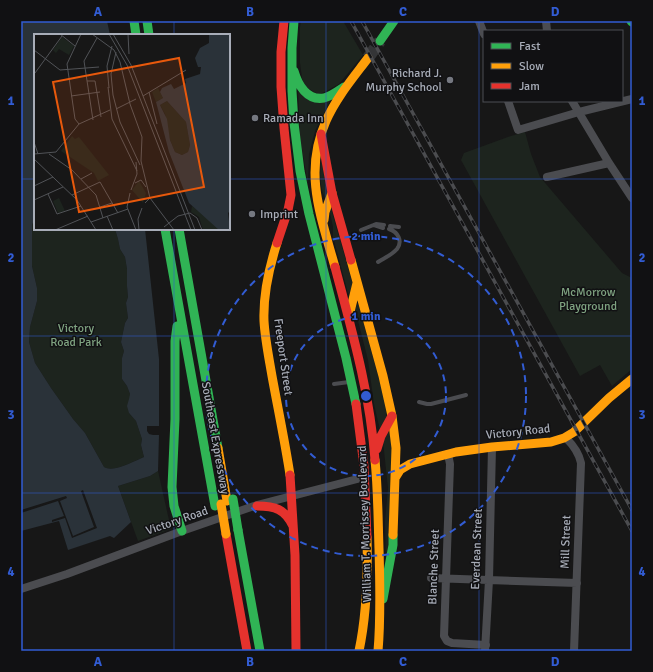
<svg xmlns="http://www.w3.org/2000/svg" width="653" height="672" font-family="Signika,sans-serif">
  <rect width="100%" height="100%" fill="#171717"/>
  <path fill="#1d241e" d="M301 21H343L363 55 339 84 319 95 303 85 300 63V27Z
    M298 92 330 101 315 131 309 154 308 185 300 137Z
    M525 132 531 154 540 177 622 273 632 278V369L612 386 600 365 580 376 461 160 464 153 511 136Z
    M321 158 328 199 326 200C319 187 320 173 321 158Z
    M330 205 354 288 350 294 348 293 333 237V227L329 208Z
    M35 218V229H115L118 239 120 249 125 257 127 269V286L128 297 126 303 128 318 125 323 121 342 124 351 122 358V379L127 386 130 394 129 413 136 421 142 439 141 445 144 457C134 461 114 473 104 467L85 433 73 419 51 388 35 363 29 342 30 327 37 301V288L32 266V225Z
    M358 303 383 393 387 417 380 430 374 404 368 360 355 309Z
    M389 428 392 447 388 551 386 565 385 522 388 488 383 441Z
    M158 471 171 529 138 541 118 486 150 476Z"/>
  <path fill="#2a3239" d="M21 21H107L110 35H35V218L32 225V266L37 288V301L30 327 29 342 35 363 51 388 73 419 85 433 104 467C114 473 134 461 144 457L141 445 142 439 136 421 129 413 127 406 129 399 130 394 127 386 122 379V358L124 351 121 342 125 323 128 318 126 303 128 297 127 286V269L125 257 120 249 118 239 115 229H145L159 359V426H147V431L149 434 153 435H159L158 471 150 476 118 486 131 522 114 538 110 536 68 550 59 521 21 531Z"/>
  <path fill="#171717" d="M83 490 97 528 72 538 65 518 52 522V520L64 516 58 501 21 513V510L66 496 67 498 60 501 73 536 94 527 81 491Z"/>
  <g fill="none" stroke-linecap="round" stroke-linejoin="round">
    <path stroke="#343537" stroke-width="12" stroke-dasharray="12 6" stroke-linecap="butt" d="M368 58 380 41"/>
    <path stroke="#4b4c50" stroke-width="4" d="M374 225 383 228
      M390 226 399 227
      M361 230 376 224 384 225
      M378 262C384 258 392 255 397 249 403 241 398 232 389 229
      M334 384 349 382
      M419 402 427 404H431L466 395"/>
    <path stroke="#4b4c50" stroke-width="8" d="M479 21 484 34
      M546 21 547 31
      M508 101 518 130 579 112 632 99
      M572 101 609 163 632 198
      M547 177 609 163
      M566 438C573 445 579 453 581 463L574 651
      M448 454 450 464 444 636 447 641 452 643 486 645
      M431 578 577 583
      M21 589 67 574 182 531 254 506 365 477
      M485 651 489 580 492 447"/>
    <path stroke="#30b455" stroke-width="9" d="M134 21 136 35
      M147 21 149 35
      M294 21 292 48V91L294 123 300 171 309 214 346 358 356 404
      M631 21 632 22
      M380 41 394 21
      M294 71C298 85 307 101 324 98 332 96 338 91 344 87
      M165 229 215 506
      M179 229 218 448
      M177 326 175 341V419L172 487 174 506 182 531
      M238 530 260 651
      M383 599 393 545V535"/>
    <path stroke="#ff9f0a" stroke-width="9" d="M324 220 325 212 332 193
      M277 243C269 268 263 294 264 321 265 339 269 358 272 376 278 409 285 442 290 475
      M351 260 383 376 392 416 396 448 393 535
      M335 267C321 217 303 172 326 121 336 98 353 78 368 58
      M349 316 357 283
      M218 448 227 501
      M375 460C378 489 378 519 379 549 380 583 381 617 378 651
      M395 478 400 470 410 464 456 452 492 447 551 442 564 438 574 432 609 398 632 379
      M359 651C367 613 368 575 367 537"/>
    <path stroke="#e5322d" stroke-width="9" d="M321 134 332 193 351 260
      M277 243 288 210 291 195 284 128 281 87V52L284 21
      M335 267C352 331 370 393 375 460
      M356 404 364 466 367 537
      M377 449 381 436 392 416
      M290 475 295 555 296 651
      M257 506C275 506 285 509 293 526
      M226 534 247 651"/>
    <g stroke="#4b4c4f" stroke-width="3.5">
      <path id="rail" d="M351 21 632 531
        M362 21 632 510"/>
    </g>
    <use href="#rail" stroke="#111113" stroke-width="2" stroke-dasharray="6" stroke-linecap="butt"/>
    <path stroke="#30b455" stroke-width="9" d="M233 499 238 530"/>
    <path stroke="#ff9f0a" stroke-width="9" d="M221 504 226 534"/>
  </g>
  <path fill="none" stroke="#325cd3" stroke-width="1" stroke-opacity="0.55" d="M174 21V35M326 21V651M479 21V651M21 179H35M229 179H632M174 229V651M21 336H632M21 493H632"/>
  <g fill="none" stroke="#325cd3" stroke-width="2" stroke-dasharray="7 5">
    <circle cx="366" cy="396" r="80"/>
    <circle cx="366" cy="396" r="160"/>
  </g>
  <g fill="#757880" stroke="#111113" stroke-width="1.5">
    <circle cx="450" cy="80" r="4"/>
    <circle cx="255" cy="118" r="4"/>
    <circle cx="252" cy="214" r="4"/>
  </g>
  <g text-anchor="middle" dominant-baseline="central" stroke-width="3" stroke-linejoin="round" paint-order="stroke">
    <g font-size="12" fill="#a8adb8" stroke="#111113" text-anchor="start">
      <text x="442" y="73" text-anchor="end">Richard J.<tspan x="442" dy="14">Murphy School</tspan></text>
      <text x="263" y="118">Ramada Inn</text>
      <text x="260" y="214">Imprint</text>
    </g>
    <g font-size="12" fill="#7fa381" stroke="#111113">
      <text x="588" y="292">McMorrow<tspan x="588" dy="14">Playground</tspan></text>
      <text x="76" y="328">Victory<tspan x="76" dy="14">Road Park</tspan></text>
    </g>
    <g font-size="12" fill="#a8adb8" stroke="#111113">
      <text transform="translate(283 357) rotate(82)">Freeport Street</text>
      <text transform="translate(518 432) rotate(-6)">Victory Road</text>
      <text transform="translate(215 438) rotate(80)">Southeast Expressway</text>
      <text transform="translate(177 521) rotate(-19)">Victory Road</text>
      <text transform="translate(365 524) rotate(-92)">William T. Morrissey Boulevard</text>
      <text transform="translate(566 542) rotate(-88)">Mill Street</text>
      <text transform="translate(477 549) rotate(-88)">Everdean Street</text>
      <text transform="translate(434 567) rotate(-88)">Blanche Street</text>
    </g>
  </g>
  <g transform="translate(34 34)">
    <rect width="196" height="196" fill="#171717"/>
    <path d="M28 3 40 12 35 21 25 15 22 19 19 16ZM124 54 129 64 122 68 118 58ZM133 67 152 88 156 111 154 118 148 121 141 118 136 106 131 80 126 71ZM38 102 41 105 45 103 75 141 64 147 60 139 27 117ZM105 147 112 159 109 169 98 156ZM25 164 31 177 24 179 19 167ZM158 172 181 191 185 196H169L165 183 157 178Z" fill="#1d241e"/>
    <path d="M175 0H196V177L194 179 196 196H185L155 169 135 118 122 68 129 64 126 58 128 54 137 50 140 55 152 49 151 45 166 40 167 33H164L161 24 166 14 175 9ZM133 67 152 88 156 111 154 118 148 121 141 118 136 106 133 85 126 71Z" fill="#2a3239" fill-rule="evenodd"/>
    <path fill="none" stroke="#515357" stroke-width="1" d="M26 0 41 12M58 0 80 16 86 28 96 70 108 103 107 127 116 164 111 169M75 0 93 31 157 196M79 0 97 31 161 196M94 0 95 20M0 16 26 36 65 33M82 18 77 40 79 61 86 88 106 131M1 39 28 2M53 47H61L67 83M74 53 78 85 103 137M75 54 73 32 78 12M115 58 123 90M37 62 66 58M109 62 152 36M82 75 102 65M59 86 50 27 63 4M45 90 41 85 33 30 47 0M0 108 4 120M0 120 22 118 45 90 76 76M15 120 38 136 62 161 69 184M0 125 43 166 62 196M47 145 58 139M101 149 107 146 112 153M0 152 19 143M97 156 103 140 102 128M96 159 93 173 102 196M14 160 23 180 47 172M38 161 66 148 84 179M116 164 140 196M0 166 29 153M66 173 78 169M73 182 79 196M57 188 94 175M130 193 144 182 156 179 163 184 168 196M21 196 54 182M105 196 104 185 108 174"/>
    <path fill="#e8590c" fill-opacity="0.15" stroke="#e8590c" stroke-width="2" d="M145 24 170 153 45 178 19 48Z"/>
    <rect width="196" height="196" fill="none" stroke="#a8adb8" stroke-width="2"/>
  </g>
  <circle cx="366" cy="396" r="6" fill="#325cd3" stroke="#111113" stroke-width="2"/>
  <g font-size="12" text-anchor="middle" font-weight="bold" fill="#325cd3" stroke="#111113" stroke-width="3" stroke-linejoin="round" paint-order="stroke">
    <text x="366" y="240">2 min</text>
    <text x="366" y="320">1 min</text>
  </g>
  <rect width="653" height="672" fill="none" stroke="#111113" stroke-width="44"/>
  <rect x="483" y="30" width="140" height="72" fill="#111113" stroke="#4d4f55"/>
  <rect x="491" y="43" width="20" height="6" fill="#30b455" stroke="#4d4f55"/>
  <text x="519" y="50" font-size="12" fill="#a8adb8">Fast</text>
  <rect x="491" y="63" width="20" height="6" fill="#ff9f0a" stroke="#4d4f55"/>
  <text x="519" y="70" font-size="12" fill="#a8adb8">Slow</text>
  <rect x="491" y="83" width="20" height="6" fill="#e5322d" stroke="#4d4f55"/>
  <text x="519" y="90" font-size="12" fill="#a8adb8">Jam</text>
  <rect x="22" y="22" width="609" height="628" fill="none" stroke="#325cd3" stroke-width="1.5"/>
  <g font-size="13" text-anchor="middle" font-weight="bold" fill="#325cd3">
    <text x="98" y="16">A</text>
    <text x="250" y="16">B</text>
    <text x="403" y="16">C</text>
    <text x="555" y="16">D</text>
    <text x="11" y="105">1</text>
    <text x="642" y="105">1</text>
    <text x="11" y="262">2</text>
    <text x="642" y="262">2</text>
    <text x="11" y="419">3</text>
    <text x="642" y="419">3</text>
    <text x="11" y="576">4</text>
    <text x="642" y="576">4</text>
    <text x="98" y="666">A</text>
    <text x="250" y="666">B</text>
    <text x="403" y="666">C</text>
    <text x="555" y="666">D</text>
  </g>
</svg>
